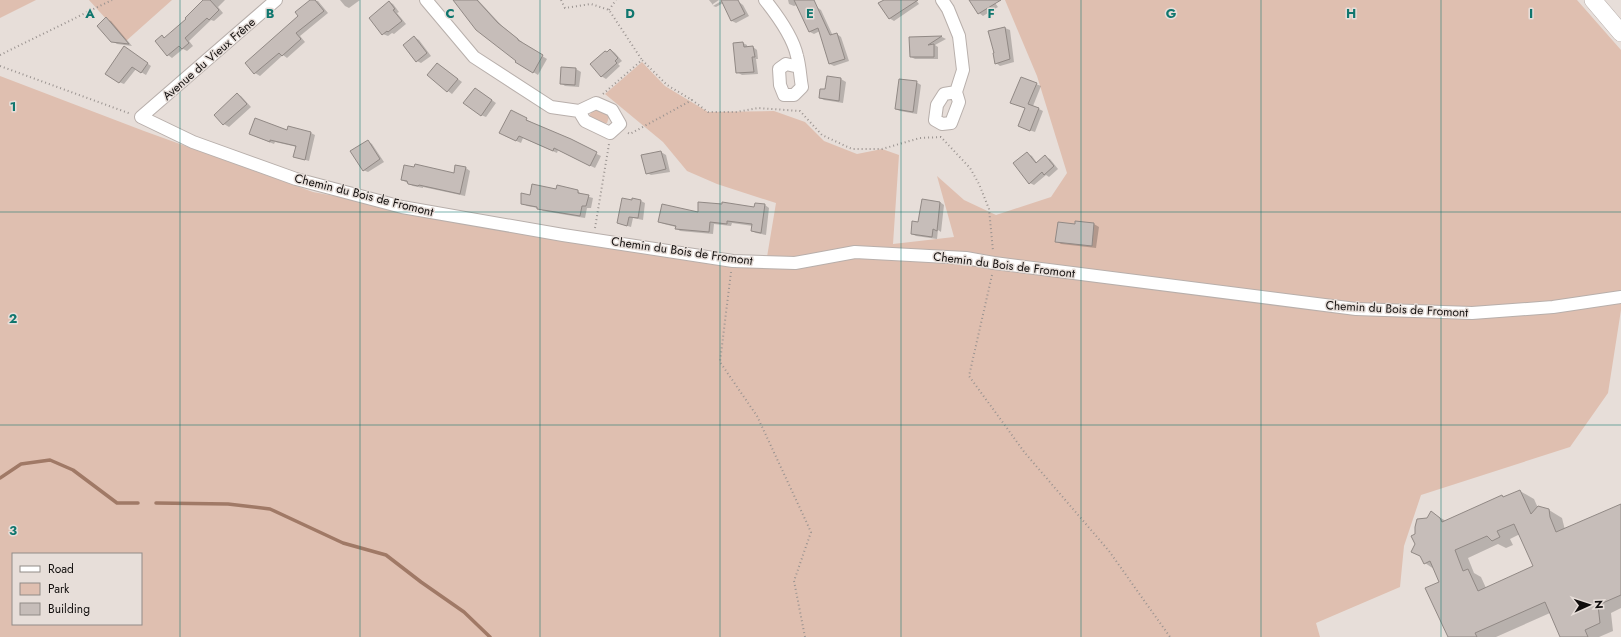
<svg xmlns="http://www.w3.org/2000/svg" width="1621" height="637" font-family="Jost,sans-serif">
  <rect width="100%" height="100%" fill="#e7ded9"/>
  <path fill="#dfbfb0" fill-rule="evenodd" d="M0 0H36L0 18Z
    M89 0H172L126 41Z
    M1005 0H1577L1621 50V310L1608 393 1570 447 1421 495 1404 546 1400 587 1316 623 1320 637H0V76L144 131 313 192 645 254 766 263 776 203 717 184 687 171 663 142 605 94 642 62 665 86 708 112 774 111 805 122 824 141 857 154 882 149 899 155 893 244 954 237 937 176 964 200 996 215 1051 197 1067 173 1037 76ZM13 554H141V624H13Z
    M598 110 605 113 609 117 607 123H599L589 116 592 111Z"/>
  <path fill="#0003" fill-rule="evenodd" d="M204 0H225L218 7 223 13 214 21 211 20 189 41 193 46 187 51 183 49 172 58 168 55 162 36 165 38 187 19Z
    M312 0 318 1 328 13 300 36 305 42 287 58 283 55 260 76 255 73 246 63 299 16Z
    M340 0H360L349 8 345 6Z
    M454 0H478L503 27 522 42 521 43 547 59 538 75 517 62 518 60Z
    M709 0H719L713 4V5Z
    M723 0H736L743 5 749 16 736 23 732 21 723 3 716 7 713 6Z
    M788 0H806L821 10 833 36 837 34 841 37 849 61 834 66 830 64 820 31 814 34 810 32 797 5 794 6 789 4Z
    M885 0H916L919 4 894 21 889 18Z
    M971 0H993L998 7 983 16 979 13Z
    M389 2 393 4 399 12 397 13 406 24 394 34 392 33 388 36 383 34Z
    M106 19 111 21 132 46 117 44 112 41Z
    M1005 28 1010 30 1014 62 1000 66 996 63 995 54 989 31Z
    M414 37 419 40 431 56 421 63 417 61Z
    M942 37 946 39 935 45 938 47V59H915L911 57 910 38Z
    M743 43 747 45V48L753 47 757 50 758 59H756L758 74 742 75 737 72Z
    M128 50 151 66 146 75 136 69 124 84 119 82Z
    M611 50 615 53 622 61 618 64 620 66 606 79 601 76Z
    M442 67 462 82 452 94 448 91Z
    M562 68 576 69 581 72 579 87 565 86 561 83Z
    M828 78 841 79 846 82 843 103 824 100 820 98 826 90Z
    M916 82 921 85 917 114 900 111 896 109Z
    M1036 84 1041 86 1033 106 1043 111 1035 132 1023 128 1026 108 1016 105Z
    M479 91 496 103 486 117 481 115Z
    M237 94 241 96 251 107 229 127 224 124 215 115Z
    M511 112 531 122 530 123 601 156 595 168 558 150 557 153 523 138 521 143 505 136Z
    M288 131 311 133 315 135 309 161 295 157 297 147 275 142 274 144 250 134Z
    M368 141 372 144 384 162 368 172 363 170Z
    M661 152 666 155 670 172 651 175 647 173Z
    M1027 153 1032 156 1037 163 1045 157 1050 159 1058 169 1049 177 1046 175 1034 185 1030 183Z
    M466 168 470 171 465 196 423 187V188L413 186 402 180 455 174Z
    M557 190 578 191 582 195 593 198 591 208H587L585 218 543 211 538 208 527 206 522 203 531 196Z
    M632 201H641L645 203 643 220 633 218 631 227 618 223Z
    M940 202 944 205 941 232 938 230 937 239 916 236 912 234Z
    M756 204 765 205 769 208 766 235 756 233 752 231 753 226 732 223 731 226 714 224 713 234 680 231 676 228V227L664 224 659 222 698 213 755 208Z
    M1076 222 1094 224 1099 227 1096 248 1061 244 1056 241 1075 225Z
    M1520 491 1534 499 1538 508 1549 510 1562 518 1565 530 1621 505V608L1611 613 1613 631 1599 637H1561L1550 613 1496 637H1449L1441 582 1434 569 1425 563 1422 557 1412 552 1416 544V534L1432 513 1446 521 1502 496 1505 498ZM1520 534 1534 567 1486 588 1481 577 1474 573 1468 558 1498 544 1506 548 1513 545 1510 539Z"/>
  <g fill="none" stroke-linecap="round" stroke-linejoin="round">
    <path stroke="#a07966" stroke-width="3.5" d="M0 478 21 464 50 460 73 470 117 503H138
      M156 503 228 504 270 509 343 543 386 555 421 582 464 612 490 637"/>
  </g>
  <path fill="#c6bdb9" stroke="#918985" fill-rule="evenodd" d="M203 0H210L219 10 209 20 207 18 185 38 189 43 182 49 179 46 167 56 155 41 162 35 164 38 186 19 185 18Z
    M310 0H315L324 11 296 33 301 39 282 56 279 53 254 74 245 63 298 16 295 12Z
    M453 0H477L498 23 518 39V40L543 55 533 73 515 62 516 61 476 30Z
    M721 0H738L745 14 731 21Z
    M794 0H814L830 35 837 33 845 59 829 64 818 28 809 32Z
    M884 0H918L889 19 878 3Z
    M969 0H1001L978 14Z
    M389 1 395 9 393 10 402 21 388 32 387 31 382 35 369 18Z
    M106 17 129 44 111 42 97 26Z
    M1005 27 1010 59 995 64 993 53H994L988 31Z
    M414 36 427 53 416 62 403 45Z
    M942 36 928 45 934 44V57H910L909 37Z
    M743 42 744 47 753 46 755 57H752L754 72 736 73 733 43Z
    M124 46 148 63 141 73 132 67 119 83 105 74Z
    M610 49 618 58 615 61 617 63 601 77 590 64 605 51 607 52Z
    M437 63 458 79 447 92 427 75Z
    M561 67 576 68 575 85 560 84Z
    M827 76 841 78 839 101 819 98 820 89H825Z
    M1021 77 1037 83 1028 104 1039 108 1030 131 1018 126 1025 108 1010 103Z
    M899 79 917 81 913 112 895 109Z
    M475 88 492 100 481 116 463 103Z
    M237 93 247 104 223 125 214 115Z
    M511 110 527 118 526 120 571 139 597 152 590 166 554 148 553 151 519 136 516 141 499 133Z
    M255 118 287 130 288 126 311 132 305 160 293 157 296 146 270 140V142L249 134Z
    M368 140 380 159 363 171 350 151Z
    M661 151 666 169 646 174 641 155Z
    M1027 152 1036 163 1045 155 1054 166 1044 175 1042 172 1029 184 1013 163Z
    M415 164 454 173 455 165 466 167 460 194 419 185 418 186 408 184 407 181 401 180 404 165 414 167Z
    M532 184 556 189 557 185 578 190V193L589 195 586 206H582L580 216 537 209V207L521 204V193L530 195Z
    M622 198 632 200V198L641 200 638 218 629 217 627 226 617 223Z
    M922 199 940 202 937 231 933 229 932 237 911 234 912 221 918 222Z
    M698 202 722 204V202L754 207 755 203 765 204 761 233 751 231 752 224 727 221V224L710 222 709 232 675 229 676 226 658 222 662 204 698 212Z
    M1075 221 1094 223 1092 246 1055 242 1058 222 1075 224Z
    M1520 490 1531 514 1538 506 1549 509 1550 517 1556 532 1621 504V595L1598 605 1600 623 1585 630 1588 637H1560L1545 602 1475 633 1477 637H1448L1425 588 1439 582 1430 561 1424 564 1420 556 1411 552 1415 544 1411 536 1415 534V527L1417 519 1427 518 1431 511 1440 518 1442 522 1502 495 1503 497ZM1514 524 1533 566 1478 591 1468 569 1463 571 1455 550 1487 536 1492 541 1500 537 1497 531Z"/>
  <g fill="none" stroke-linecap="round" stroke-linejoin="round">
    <g stroke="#b8afab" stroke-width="14">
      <path id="street" d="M276 0 141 117 193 142 296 179 402 207 563 235 733 261 795 263 855 252 966 258 994 263 1356 309 1472 313 1553 307 1621 297
        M426 0 474 57 551 107 579 111
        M765 0C777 15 793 37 797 56 800 66 800 77 802 87L794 95H784L780 85 779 69 786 64 799 67
        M942 0 948 9 959 36 963 70 956 92 959 102 951 123 942 124 935 120 937 105 944 94 956 92
        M596 103 612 110 620 124 610 133 585 121 579 111Z"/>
    </g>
    <g stroke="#b8afab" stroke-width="18">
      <path id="secondary" d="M1593 0 1621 33"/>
    </g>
    <path stroke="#9a9390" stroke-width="2" stroke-dasharray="1 3" stroke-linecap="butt" d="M561 0 565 8 591 4 609 10 642 60
      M609 10 616 0
      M0 55 112 0
      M0 66 131 114
      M603 94 642 60 667 85 692 100 708 112H736L758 108 800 111 822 135 852 149H882L920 138 941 137 970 168 979 184 989 209 993 251
      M628 133 630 134 692 100
      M595 228 609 144
      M731 272 720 362 757 416 811 532 794 581 805 637
      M992 275 969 376 1025 453 1109 551 1170 637"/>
    <use href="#street" stroke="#fff" stroke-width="12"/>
    <use href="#secondary" stroke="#fff" stroke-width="17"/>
  </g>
  <path fill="none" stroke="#0f766e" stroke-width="1" stroke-opacity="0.55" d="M180 0V637M360 0V637M540 0V637M720 0V637M901 0V637M1081 0V637M1261 0V637M1441 0V637M0 212H1621M0 425H1621"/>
  <g text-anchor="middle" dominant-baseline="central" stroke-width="3" stroke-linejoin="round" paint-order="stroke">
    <g font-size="12" fill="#110e0d" stroke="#e7ded9">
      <text transform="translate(209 59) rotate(-41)">Avenue du Vieux Frêne</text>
      <text transform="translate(364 195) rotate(14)">Chemin du Bois de Fromont</text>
      <text transform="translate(682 251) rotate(8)">Chemin du Bois de Fromont</text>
      <text transform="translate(1004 265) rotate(7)">Chemin du Bois de Fromont</text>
      <text transform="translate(1397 309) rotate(3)">Chemin du Bois de Fromont</text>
    </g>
  </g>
  <g font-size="13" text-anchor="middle" font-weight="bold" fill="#0f766e" stroke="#e7ded9" stroke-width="3" stroke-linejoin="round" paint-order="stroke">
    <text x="90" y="18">A</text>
    <text x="270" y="18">B</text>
    <text x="450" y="18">C</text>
    <text x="630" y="18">D</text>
    <text x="810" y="18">E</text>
    <text x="991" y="18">F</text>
    <text x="1171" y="18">G</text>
    <text x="1351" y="18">H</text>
    <text x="1531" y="18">I</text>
    <text x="13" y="111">1</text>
    <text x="13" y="323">2</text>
    <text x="13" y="535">3</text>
  </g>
  <rect x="12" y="553" width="130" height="72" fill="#e7ded9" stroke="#918b87"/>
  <rect x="20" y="566" width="20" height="6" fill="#ffffff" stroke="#918b87"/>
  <text x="48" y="573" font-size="12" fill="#110e0d">Road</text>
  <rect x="20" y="583" width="20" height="12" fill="#dfbfb0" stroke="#918b87"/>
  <text x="48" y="593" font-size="12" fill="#110e0d">Park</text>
  <rect x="20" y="603" width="20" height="12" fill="#c6bdb9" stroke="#918b87"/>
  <text x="48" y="613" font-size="12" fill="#110e0d">Building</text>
  <g transform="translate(1589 605) rotate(87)" stroke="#e7ded9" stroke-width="3" paint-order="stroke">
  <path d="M0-3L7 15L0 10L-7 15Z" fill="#110e0d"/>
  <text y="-6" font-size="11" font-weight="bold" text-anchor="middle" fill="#110e0d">N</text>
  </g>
</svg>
